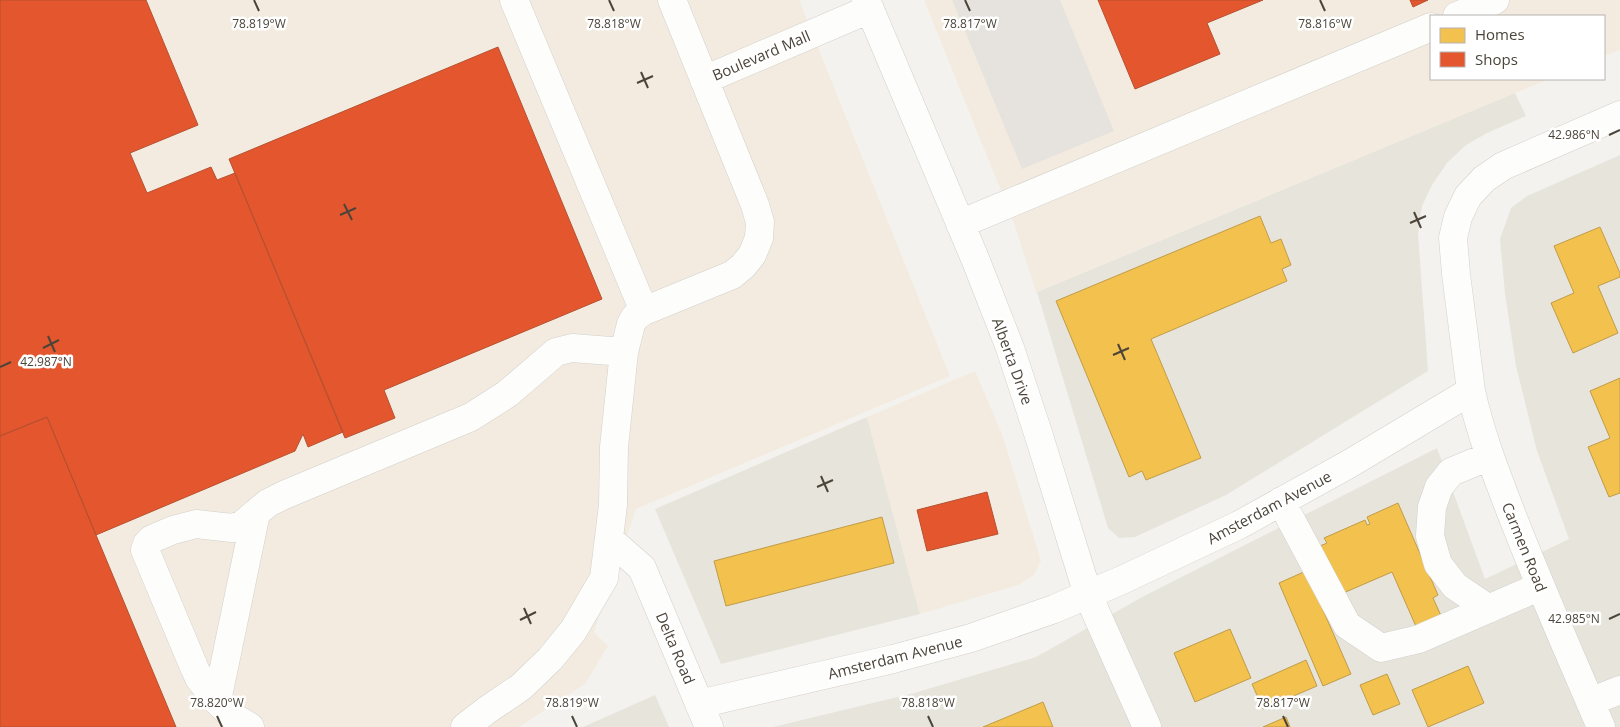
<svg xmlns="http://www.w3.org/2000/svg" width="1620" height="727" font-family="'Open Sans',sans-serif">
  <rect width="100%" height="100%" fill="#f4f2ee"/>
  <path fill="#e7e4dc" d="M1515 93 1526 116 1487 133 1466 145 1447 163 1432 185 1422 206 1418 233 1428 371 1226 495 1135 537 1119 538 1108 528 1037 292Z
    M1620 155V727H773L914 693 1036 657 1144 596 1437 448 1485 579 1569 539 1537 451 1516 366 1505 294 1500 239 1511 208 1527 196Z
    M867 417 920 614 721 664 655 509Z
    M655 695 669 727H583Z"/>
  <path fill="#f3ebdf" d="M0 0H799L950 376 636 509 594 632 608 646 585 684 519 727H0Z
    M924 0H1620V50L1604 56V16H1431V79H1549L1036 292 1014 223Z
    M975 371 1002 434 1041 561 1034 575 1018 585 920 614 867 417Z"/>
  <path fill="#e6e3df" d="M952 0H1060L1114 131 1022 169Z"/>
  <path fill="#f2c14e" stroke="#c09c48" d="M1260 216 1271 243 1281 239 1291 265 1282 269 1287 281 1151 339 1201 458 1146 480 1142 471 1129 477 1056 301Z
    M1600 227 1620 273V277L1598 286 1618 333 1573 353 1551 303 1574 293 1554 246Z
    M1620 378V493L1609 497 1588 447 1610 438 1590 391Z
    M1398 503 1438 595 1433 598 1443 620 1418 631 1392 572 1341 594 1320 546 1327 543 1324 538 1365 520 1367 525 1370 524 1367 517Z
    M882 517 894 563 726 606 714 561Z
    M1306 571 1351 674 1323 686 1279 583Z
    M1230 629 1251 678 1195 702 1174 653Z
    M1306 660 1317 686 1263 709 1252 684Z
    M1468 666 1484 703 1428 727 1412 690Z
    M1387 674 1400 704 1373 715 1360 685Z
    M1043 702 1053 727H983Z
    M1286 717 1290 727H1263Z"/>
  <path fill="#e4572e" stroke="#b65131" d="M0 0H146L198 125 130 153 147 193 211 167 217 180 235 173 343 432 308 447 303 434 295 451 96 535 47 417 0 436Z
    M1098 0H1263L1207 23 1220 54 1135 89Z
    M1410 0H1428L1413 7Z
    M498 47 602 299 384 390 395 418 345 438 229 159Z
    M47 417 96 535 176 727H0V436Z
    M987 492 998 534 927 551 917 510Z"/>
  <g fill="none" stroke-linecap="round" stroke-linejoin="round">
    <g stroke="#d2d0cb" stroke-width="29">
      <path id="minor" d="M514 0 644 311
        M866 0 976 261 1010 348 1039 436 1088 595 1147 727
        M1457 16 1495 0
        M704 80 870 9
        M960 224 1431 27
        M1471 391C1480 432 1495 471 1510 510 1538 583 1570 655 1601 727
        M1281 501 1347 625 1381 648 1419 639 1541 586
        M609 539 642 568 709 727
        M1489 609 1455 586 1438 564 1430 536 1432 507 1439 487 1451 472 1490 456
        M217 701 199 678 194 667 145 550 147 544 152 539 173 530 196 524 232 528 242 525 256 513
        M1590 702 1620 690
        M699 704 893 659 971 638 1054 609 1122 580 1239 525 1349 464 1471 391 1456 274 1453 238 1458 217 1468 196 1484 179 1503 166 1620 115
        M250 727 235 718 217 701 256 513 268 503 284 495 471 417 507 394 556 352 572 348 624 352
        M465 727 487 710 521 687 550 659 573 631 604 578 613 505 614 447 624 352 631 324 635 317 644 311 732 275 743 266 752 255 759 238 760 222 755 205 672 0"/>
    </g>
    <use href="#minor" stroke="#fdfdfc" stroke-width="28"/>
  </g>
  <path fill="none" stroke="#4b4439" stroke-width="2" d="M254 0 259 11M609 0 614 11M965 0 970 11M1320 0 1325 11M641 72 648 88M637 83 653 76M1609 135 1620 130M344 204 352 220M1414 212 1421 228M340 215 356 208M1410 223 1426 216M48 336 55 352M1118 344 1125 360M43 348 59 340M1113 355 1129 348M0 367 11 362M821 476 828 492M817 487 833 480M524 608 531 624M1609 619 1620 614M520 620 536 612M217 716 222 727M572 716 577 727M928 716 933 727M1283 716 1288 727"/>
  <g text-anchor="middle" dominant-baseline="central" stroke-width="5" stroke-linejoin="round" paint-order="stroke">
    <g font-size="15" fill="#4b4439" stroke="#fff">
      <text transform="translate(761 55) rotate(-23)">Boulevard Mall</text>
      <text transform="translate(1013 361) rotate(70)">Alberta Drive</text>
      <text transform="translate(1269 507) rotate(-28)">Amsterdam Avenue</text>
      <text transform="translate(1525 547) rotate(68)">Carmen Road</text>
      <text transform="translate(676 648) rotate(67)">Delta Road</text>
      <text transform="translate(895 657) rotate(-14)">Amsterdam Avenue</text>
    </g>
  </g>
  <g font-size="12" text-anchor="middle" fill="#4b4439" stroke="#fff" stroke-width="5" stroke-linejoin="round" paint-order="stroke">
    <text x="614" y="28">78.818°W</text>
    <text x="259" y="28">78.819°W</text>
    <text x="970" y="28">78.817°W</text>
    <text x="1325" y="28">78.816°W</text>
    <text x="1574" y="139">42.986°N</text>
    <text x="46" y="366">42.987°N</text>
    <text x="1574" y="623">42.985°N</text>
    <text x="217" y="707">78.820°W</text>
    <text x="572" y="707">78.819°W</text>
    <text x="928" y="707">78.818°W</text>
    <text x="1283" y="707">78.817°W</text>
  </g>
  <rect x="1430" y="15" width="175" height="65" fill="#ffffff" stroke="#b7b4b0"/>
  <rect x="1440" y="28" width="25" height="15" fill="#f2c14e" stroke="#b7b4b0"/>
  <text x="1475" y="40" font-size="15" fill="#4b4439">Homes</text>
  <rect x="1440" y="52" width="25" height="15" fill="#e4572e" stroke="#b7b4b0"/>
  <text x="1475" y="65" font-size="15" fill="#4b4439">Shops</text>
</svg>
